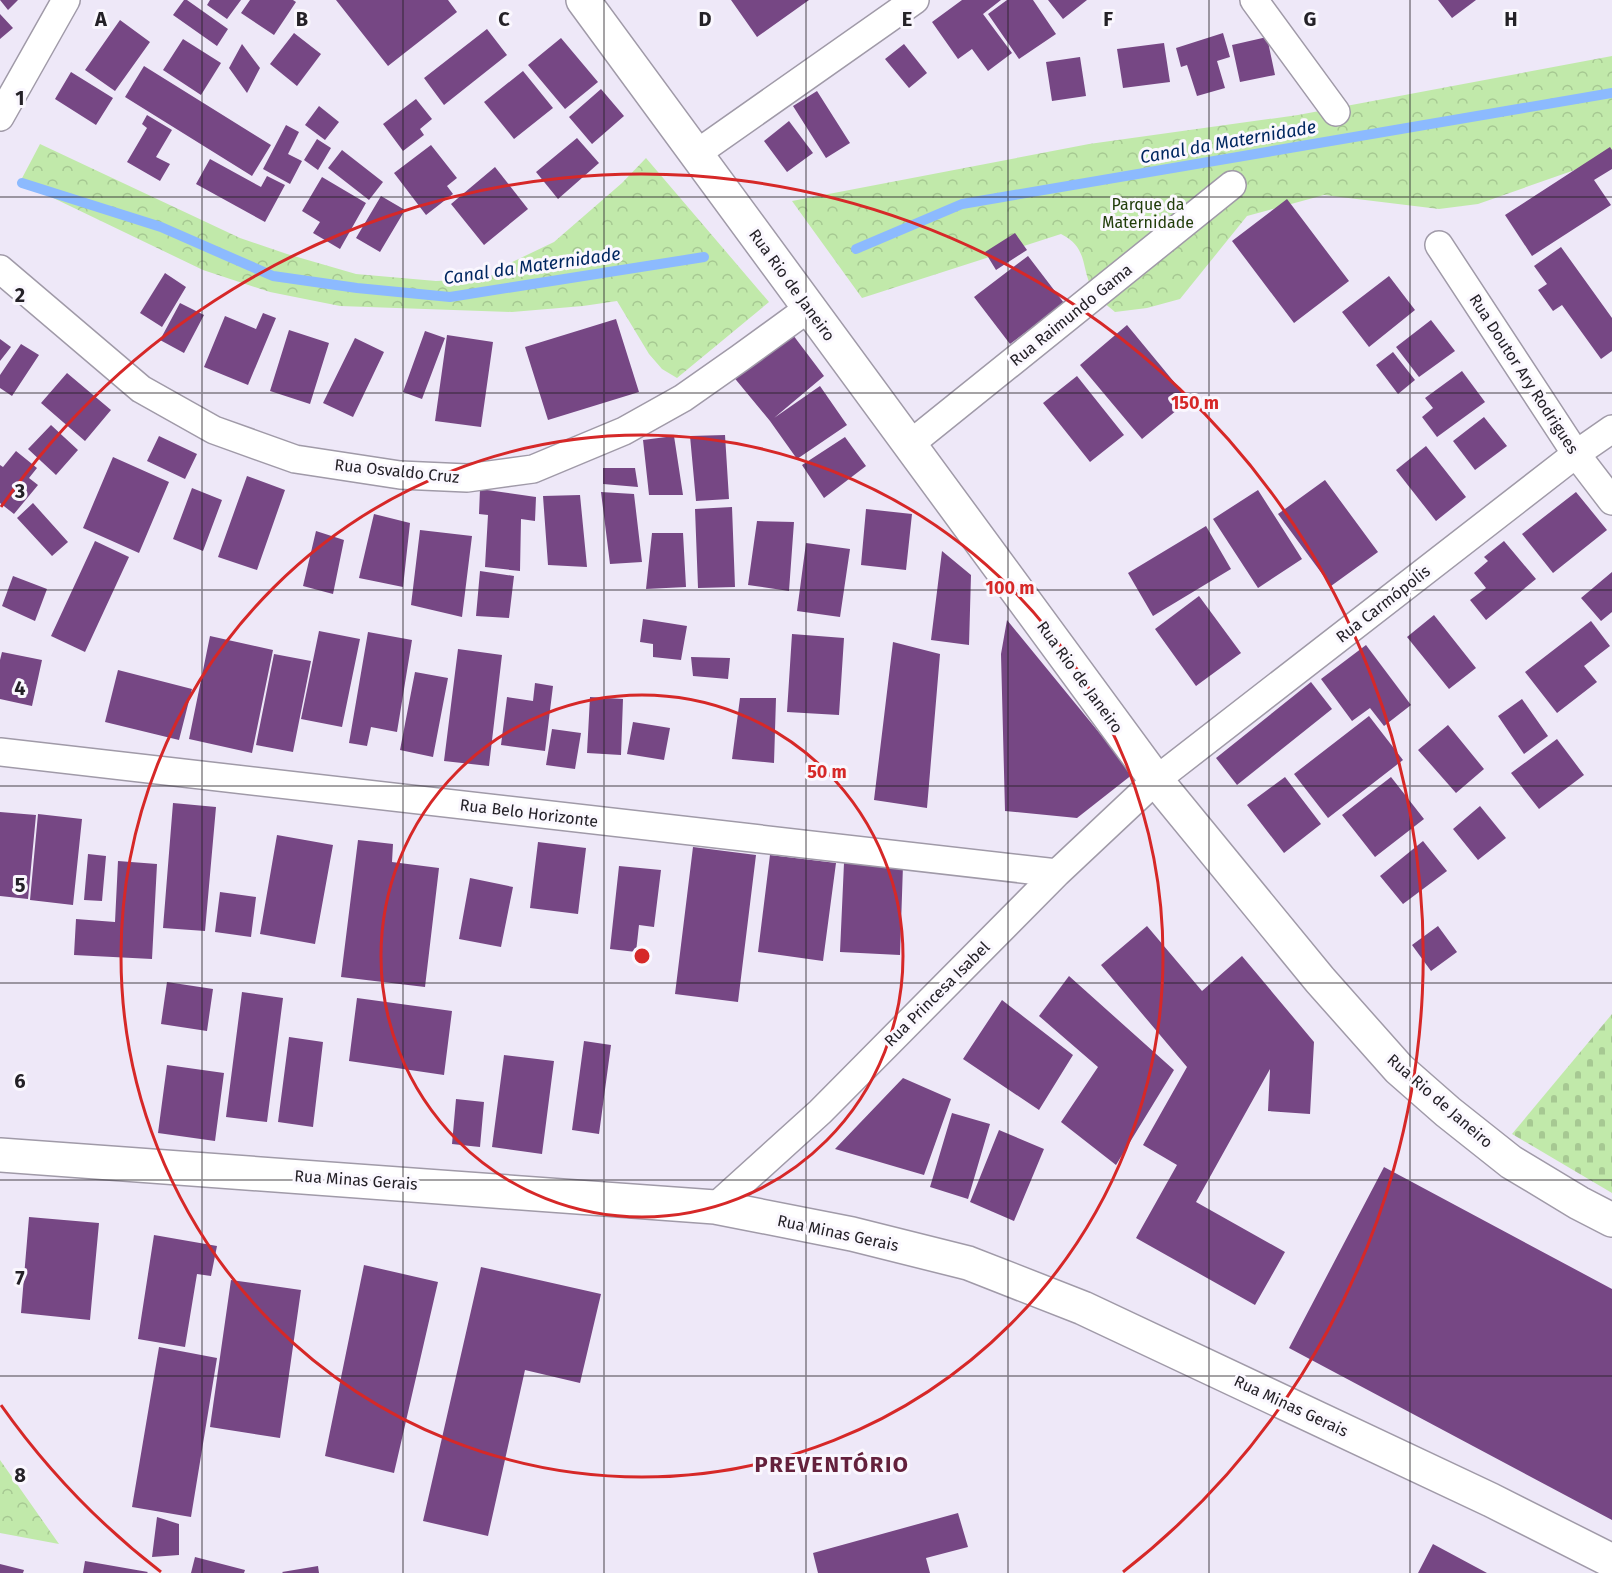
<svg xmlns="http://www.w3.org/2000/svg" width="1612" height="1573" font-family="'Fira Sans',sans-serif">
  <defs>
    <pattern id="forest-crowns" width="20" height="18" patternUnits="userSpaceOnUse" patternTransform="scale(1.5)"><rect width="20" height="18" fill="#c1e9aa"/><path d="M2 6a3 3 0 1 1 6 0M12 15a3 3 0 1 1 6 0" fill="none" stroke="#a6c892"/></pattern>
    <pattern id="cemetery-stones" width="16" height="16" patternUnits="userSpaceOnUse" patternTransform="scale(1.5)"><rect width="16" height="16" fill="#c1e9aa"/><path d="M2 7V4a2 2 0 0 1 4 0v3zM10 15v-3a2 2 0 0 1 4 0v3z" fill="#a6c892"/></pattern>
  </defs>
  <rect width="100%" height="100%" fill="#eee8f8"/>
  <path fill="url(#forest-crowns)" d="M1612 56V157L1478 204 1439 209 1324 195 1247 216 1180 299 1147 308 1115 312C1107 305 1095 297 1091 287 1081 264 1087 247 1061 234L862 298 792 201 1089 144 1298 115Z
    M40 144 240 238 287 254 356 274 436 281 483 279 502 271 504 266 554 242 622 183 646 158 769 302 677 378 662 369 649 354 617 301 583 306 512 312 340 306 270 292 203 270 20 182Z
    M0 1460 59 1544 0 1533Z"/>
  <path fill="url(#cemetery-stones)" d="M1612 1014V1193L1512 1134Z"/>
  <g fill="none" stroke-linecap="round" stroke-linejoin="round">
    <path stroke="#8cbafe" stroke-width="10" d="M22 183 161 227 273 276 357 288 450 297 704 257
      M856 249 962 204 1612 93"/>
  </g>
  <path fill="#764784" d="M0 0H18L8 10Z
    M184 0H187L228 29 217 46 173 15Z
    M210 0H241L227 19 207 5Z
    M250 0H293L296 2 274 35 241 13Z
    M336 0H448L457 12 388 66Z
    M731 0H809L757 37Z
    M962 0H1001L983 14 1012 53 988 71 972 49 958 59 932 22Z
    M1007 0H1033L1056 34 1019 59 988 14Z
    M1048 0H1087L1063 19Z
    M1438 0H1476L1452 18Z
    M0 14 13 28 0 39Z
    M120 20 150 42 115 91 85 70Z
    M487 29 507 55 444 105 424 78Z
    M294 33 321 54 297 86 270 64Z
    M1223 33 1230 57 1217 61 1225 88 1197 96 1187 65 1181 67 1176 48Z
    M1267 37 1275 75 1240 82 1232 45Z
    M561 38 598 82 565 109 528 65Z
    M183 39 221 63 201 95 163 70Z
    M1164 43 1170 82 1123 88 1117 49Z
    M242 44 260 68 247 93 229 68Z
    M904 44 927 73 909 88 885 59Z
    M1080 57 1086 96 1052 101 1046 62Z
    M144 66 271 145 252 176 125 97Z
    M523 71 553 108 514 139 484 102Z
    M71 72 113 98 96 125 55 99Z
    M601 89 624 116 592 144 569 117Z
    M817 91 850 143 826 158 793 106Z
    M416 99 432 119 420 129 424 135 403 151 383 124Z
    M319 106 339 122 325 140 305 125Z
    M147 115 172 130 156 157 170 164 160 181 127 162 147 128 142 124Z
    M789 121 813 153 787 172 764 141Z
    M286 125 299 132 288 154 302 161 290 184 263 169Z
    M577 138 599 163 558 199 536 172Z
    M317 139 331 148 318 170 304 160Z
    M431 145 457 178 447 186 453 194 426 215 394 173Z
    M1610 147 1612 150V169L1594 180 1611 205 1532 256 1505 215Z
    M342 150 383 182 369 200 328 168Z
    M210 159 261 187 267 176 285 185 265 222 196 184Z
    M495 167 528 209 484 245 451 204Z
    M322 177 366 203 340 249 313 233 320 222 302 211Z
    M381 196 405 210 380 252 356 238Z
    M1287 199 1349 281 1294 323 1232 241Z
    M1015 233 1027 250 996 270 985 252Z
    M1561 247 1612 318V351L1601 359 1562 305 1553 311 1538 290 1547 284 1534 266Z
    M1028 256 1064 303 1010 344 974 297Z
    M165 273 186 287 162 327 140 313Z
    M1389 276 1415 310 1369 347 1342 312Z
    M180 303 204 315 184 353 160 340Z
    M263 313 276 318 248 385 204 367 225 316 256 329Z
    M616 319 639 392 548 420 525 347Z
    M1431 320 1455 351 1419 377 1396 347Z
    M1127 325 1189 400 1142 439 1080 365Z
    M289 330 329 343 310 404 270 391Z
    M425 331 445 338 422 399 403 392Z
    M790 331 824 376 774 418 820 386 847 425 797 459 770 421 732 375Z
    M447 335 493 342 481 427 435 421Z
    M355 338 384 352 353 417 323 403Z
    M0 339 11 347 0 361Z
    M21 344 39 355 12 396 0 388V375Z
    M1393 352 1415 380 1398 394 1376 365Z
    M1462 371 1485 402 1437 437 1422 417 1433 408 1425 398Z
    M67 373 111 410 85 441 41 403Z
    M1077 376 1124 435 1090 462 1043 403Z
    M1484 417 1507 446 1475 470 1453 441Z
    M51 425 78 450 56 475 28 449Z
    M725 435 729 499 696 501 690 436Z
    M159 436 197 454 185 479 147 461Z
    M674 436 683 495H649L643 440Z
    M845 437 866 466 824 498 802 465Z
    M1426 446 1466 497 1436 521 1396 470Z
    M16 451 37 468 29 478 38 485 14 514 0 503V465L3 467Z
    M113 457 169 482 139 553 83 528Z
    M603 468H635L638 487 603 484Z
    M247 476 285 490 257 570 218 557Z
    M1325 480 1378 552 1331 586 1278 514Z
    M192 488 222 500 203 551 173 539Z
    M480 489 536 497 535 521 521 519 520 571 485 567 488 515 479 514Z
    M1258 490 1302 559 1258 588 1213 519Z
    M601 492 634 494 642 562 610 564Z
    M1576 492 1607 530 1553 573 1522 534Z
    M580 495 587 567 548 565 543 496Z
    M33 503 68 542 52 556 17 518Z
    M732 507 735 587 698 588 695 509Z
    M866 509 912 514 906 570 861 565Z
    M374 514 410 523 403 587 359 578Z
    M757 521 794 522 789 591 748 585Z
    M1206 526 1231 569 1153 616 1128 573Z
    M420 530 472 536 462 617 411 605Z
    M316 531 344 540 333 594 303 586Z
    M652 533H683L686 587 646 589Z
    M95 541 129 557 85 652 51 636Z
    M1504 541 1536 579 1486 620 1470 600 1486 588 1474 573 1488 561 1484 557Z
    M806 543 850 549 840 617 797 611Z
    M942 551 971 575 969 645 931 640Z
    M480 571 514 576 509 618 476 616Z
    M1612 572V612L1601 621 1581 598Z
    M13 576 47 589 35 621 2 606Z
    M1199 596 1241 653 1196 686 1155 629Z
    M1434 615 1476 668 1449 689 1407 637Z
    M643 619 687 626 681 660 653 657V644L640 642Z
    M1007 620 1133 774 1077 818 1005 811 1001 654Z
    M1591 621 1610 646 1584 666 1597 682 1557 713 1525 672Z
    M319 631 360 639 342 727 301 719Z
    M368 632 412 640 397 732 371 727 367 746 349 743Z
    M792 634 844 638 839 715 787 712Z
    M210 636 273 650 252 753 189 739Z
    M893 642 940 654 927 808 874 800Z
    M1366 645 1411 705 1384 726 1370 708 1352 721 1321 679Z
    M458 649 502 655 489 766 444 761Z
    M2 652 42 660 32 706 0 699V660Z
    M274 654 311 661 293 752 256 745Z
    M691 657 730 658 728 679 693 676Z
    M118 670 192 689 179 740 105 722Z
    M415 672 448 678 433 757 400 750Z
    M1311 682 1332 709 1237 785 1216 758Z
    M535 683 553 686 545 751 501 745 507 697 533 701Z
    M590 697 623 699 621 755 587 753Z
    M740 698H776L774 763 732 759Z
    M1522 699 1548 736 1524 754 1498 716Z
    M1369 716 1403 760 1328 818 1294 774Z
    M633 722 670 728 664 760 627 754Z
    M1448 725 1484 769 1456 793 1418 750Z
    M552 729 581 733 575 769 546 765Z
    M1557 739 1584 775 1539 809 1511 773Z
    M1285 777 1321 824 1284 853 1247 805Z
    M1391 777 1424 819 1375 857 1342 815Z
    M173 803 216 807 205 931 163 928Z
    M1480 806 1506 838 1478 860 1453 829Z
    M0 812 36 815 28 899 0 896Z
    M38 814 82 819 73 905 30 900Z
    M277 835 333 845 315 944 260 934Z
    M358 840 393 844 392 862 439 868 425 987 341 977Z
    M1423 841 1447 871 1403 904 1380 876Z
    M538 842 586 848 578 914 530 908Z
    M693 847 756 855 738 1002 675 994Z
    M88 854 106 856 102 901 84 900Z
    M770 855 836 863 823 961 758 952Z
    M118 861 157 864 152 959 74 955 76 919 115 922Z
    M844 863 903 865 900 955 840 952Z
    M619 866 661 870 654 927 639 925 636 952 610 949Z
    M470 878 513 887 501 947 459 939Z
    M220 892 256 897 251 937 215 932Z
    M1147 926 1202 991 1242 956 1314 1042 1310 1114 1268 1111 1270 1069 1196 1202 1285 1252 1255 1305 1136 1238 1177 1165 1143 1145 1187 1067 1101 965Z
    M1438 926 1457 952 1431 971 1412 945Z
    M1069 976 1174 1070 1116 1165 1061 1122 1098 1067 1039 1016Z
    M167 982 213 989 207 1031 161 1024Z
    M242 992 283 998 267 1122 226 1117Z
    M357 998 452 1011 444 1075 349 1061Z
    M1002 1000 1073 1055 1039 1110 963 1059Z
    M289 1037 323 1042 313 1127 278 1122Z
    M584 1041 611 1045 599 1134 572 1130Z
    M504 1055 554 1061 542 1154 492 1147Z
    M167 1065 224 1073 215 1141 158 1133Z
    M903 1078 951 1099 924 1175 835 1149Z
    M456 1099 484 1102 480 1147 452 1144Z
    M952 1113 990 1124 968 1199 930 1187Z
    M999 1130 1044 1149 1014 1221 970 1202Z
    M1384 1167 1612 1289V1520L1289 1348Z
    M29 1217 99 1223 90 1320 21 1313Z
    M154 1235 217 1246 211 1276 197 1274 185 1347 138 1339Z
    M364 1265 438 1282 394 1473 325 1456Z
    M481 1267 601 1294 580 1383 525 1370 488 1536 423 1521Z
    M231 1280 301 1290 280 1438 210 1427Z
    M159 1347 217 1358 191 1517 132 1507Z
    M958 1513 968 1547 926 1558 930 1573H818L813 1553Z
    M157 1517 179 1524V1555L152 1557Z
    M1433 1544 1487 1573H1418Z
    M195 1557 245 1570 244 1573H191Z
    M85 1561 148 1572 147 1573H83Z
    M0 1564 24 1570 23 1573H0Z
    M318 1566 319 1573H283L282 1572Z"/>
  <g fill="none" stroke-linecap="round" stroke-linejoin="round">
    <g stroke="#a09aa8" stroke-width="30">
      <path id="minor" d="M1254 0 1336 112
        M0 117 66 0
        M696 154 915 0
        M1439 245 1576 454 1612 501
        M0 269 141 389 214 430 295 459 400 475 467 478 533 469 624 431 683 398 740 358 809 308
        M909 445 1232 185
        M0 752 1057 873
        M715 1207 820 1112 1057 873 1156 780 1576 454 1612 429"/>
    </g>
    <g stroke="#a09aa8" stroke-width="36">
      <path id="tertiary" d="M0 1155 715 1207 852 1234 968 1263 1083 1308 1491 1500 1612 1561"/>
    </g>
    <g stroke="#a09aa8" stroke-width="36">
      <path id="secondary" d="M583 0 1156 780 1320 980 1399 1069 1448 1112 1511 1162 1579 1203 1612 1220"/>
    </g>
    <use href="#minor" stroke="#fff" stroke-width="27"/>
    <use href="#tertiary" stroke="#fff" stroke-width="33"/>
    <use href="#secondary" stroke="#fff" stroke-width="33"/>
  </g>
  <path fill="none" stroke="#242127" stroke-width="1.5" stroke-opacity="0.55" d="M202 0V1573M403 0V1573M604 0V1573M806 0V1573M1008 0V1573M1209 0V1573M1410 0V1573M0 197H1612M0 393H1612M0 590H1612M0 786H1612M0 983H1612M0 1180H1612M0 1376H1612"/>
  <g fill="none" stroke="#d62828" stroke-width="3">
    <circle cx="642" cy="956" r="261"/>
    <circle cx="642" cy="956" r="521"/>
    <path d="M161 1572A782 782 0 0 1 1 1405M1 507A782 782 0 1 1 1123 1572"/>
  </g>
  <g text-anchor="middle" dominant-baseline="central" stroke-width="6" stroke-linejoin="round" paint-order="stroke">
    <g font-size="16" fill="#213d0a" stroke="#faf7fe">
      <text x="1148" y="204">Parque da<tspan x="1148" dy="18">Maternidade</tspan></text>
    </g>
    <g font-size="16" fill="#242127" stroke="#faf7fe">
      <text transform="translate(792 285) rotate(54)">Rua Rio de Janeiro</text>
      <text transform="translate(1071 315) rotate(-39)">Rua Raimundo Gama</text>
      <text transform="translate(1524 374) rotate(57)">Rua Doutor Ary Rodrigues</text>
      <text transform="translate(397 471) rotate(6)">Rua Osvaldo Cruz</text>
      <text transform="translate(1383 604) rotate(-38)">Rua Carmópolis</text>
      <text transform="translate(1080 677) rotate(54)">Rua Rio de Janeiro</text>
      <text transform="translate(529 813) rotate(7)">Rua Belo Horizonte</text>
      <text transform="translate(937 994) rotate(-45)">Rua Princesa Isabel</text>
      <text transform="translate(1440 1101) rotate(41)">Rua Rio de Janeiro</text>
      <text transform="translate(356 1180) rotate(4)">Rua Minas Gerais</text>
      <text transform="translate(838 1233) rotate(12)">Rua Minas Gerais</text>
      <text transform="translate(1291 1406) rotate(25)">Rua Minas Gerais</text>
    </g>
    <g font-size="18" font-style="italic" fill="#002760" stroke="#faf7fe">
      <text transform="translate(1228 142) rotate(-10)">Canal da Maternidade</text>
      <text transform="translate(532 266) rotate(-8)">Canal da Maternidade</text>
    </g>
    <g font-size="22" font-weight="bold" letter-spacing="1.5" fill="#64213c" stroke="#faf7fe">
      <text x="832" y="1464">PREVENTÓRIO</text>
    </g>
  </g>
  <g font-size="20" text-anchor="middle" font-weight="bold" fill="#242127" stroke="#faf7fe" stroke-width="6" stroke-linejoin="round" paint-order="stroke">
    <text x="101" y="26">A</text>
    <text x="302" y="26">B</text>
    <text x="504" y="26">C</text>
    <text x="705" y="26">D</text>
    <text x="907" y="26">E</text>
    <text x="1108" y="26">F</text>
    <text x="1310" y="26">G</text>
    <text x="1511" y="26">H</text>
    <text x="20" y="105">1</text>
    <text x="20" y="302">2</text>
    <text x="20" y="498">3</text>
    <text x="20" y="695">4</text>
    <text x="20" y="892">5</text>
    <text x="20" y="1088">6</text>
    <text x="20" y="1285">7</text>
    <text x="20" y="1482">8</text>
  </g>
  <circle cx="642" cy="956" r="9" fill="#d62828" stroke="#faf7fe" stroke-width="3"/>
  <g font-size="18" text-anchor="middle" font-weight="bold" fill="#d62828" stroke="#faf7fe" stroke-width="6" stroke-linejoin="round" paint-order="stroke">
    <text x="1195" y="409">150 m</text>
    <text x="1010" y="594">100 m</text>
    <text x="827" y="778">50 m</text>
  </g>
</svg>
